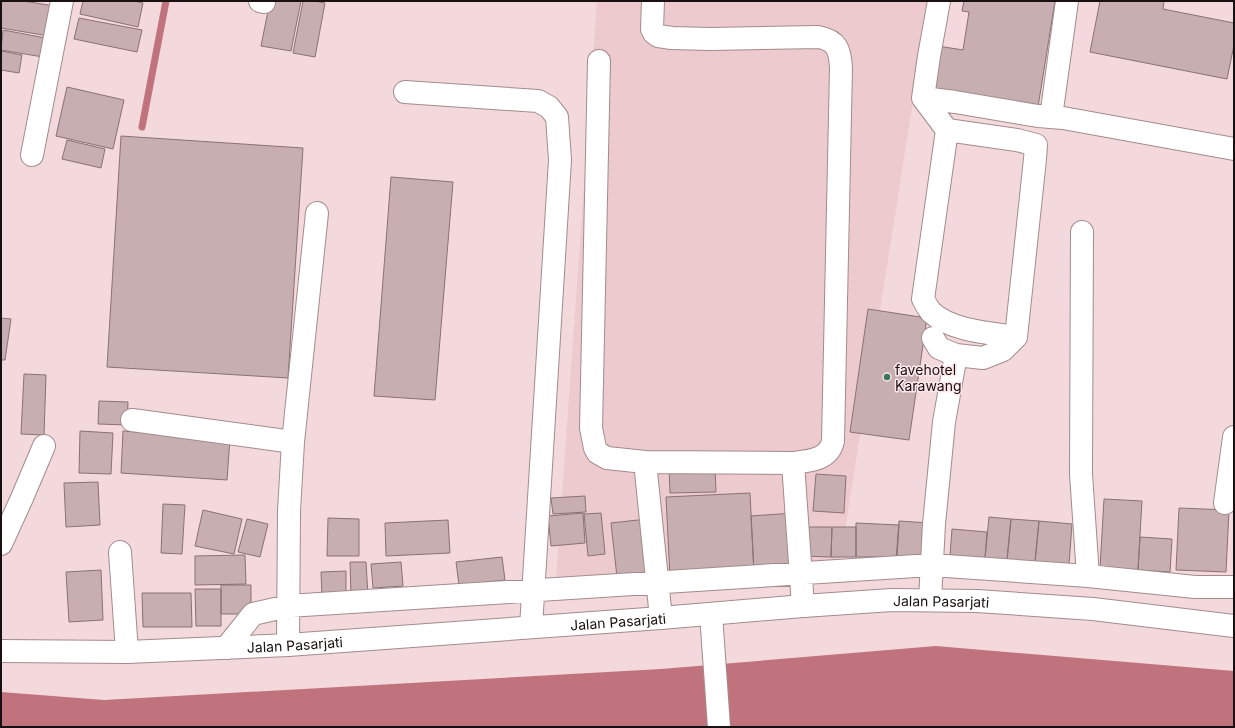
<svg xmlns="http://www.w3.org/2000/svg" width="1235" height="728" font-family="Inter,sans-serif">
  <rect width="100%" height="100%" fill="#f3d9db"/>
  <path fill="#edcace" d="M597 1H929L840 562 556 581Z"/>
  <path fill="#c1737d" d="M936 646 1234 671V727H1V692L104 700 661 669Z"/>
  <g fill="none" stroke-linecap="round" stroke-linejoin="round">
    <path stroke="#c1737d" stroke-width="7" d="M142 127 166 1"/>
  </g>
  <path fill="#c7aeb0" stroke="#897274" d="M1 1H24L54 6 49 36 1 28Z
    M83 1H134L143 3 138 27 80 14Z
    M270 1H301L291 51 261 46Z
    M303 1H314L325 3 315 57 293 53Z
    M964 1H1055L1038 107 930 89 938 46 963 50 969 12 962 11Z
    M1100 1H1164L1163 9 1234 23V45L1227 79 1090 52Z
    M79 18 142 30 137 52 74 39Z
    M3 30 46 38 43 57 1 50Z
    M1 51 22 55 19 73 1 70Z
    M67 87 124 100 113 149 56 136Z
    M121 136 303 148 288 378 107 367Z
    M67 140 105 149 101 168 62 159Z
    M391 177 453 182 435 400 374 396Z
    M868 309 927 318 909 440 850 432Z
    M1 318 11 319 5 360H1Z
    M24 374 46 375 44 435 21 434Z
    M99 401 128 402 127 425 98 424Z
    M80 431 113 433 111 474 79 473Z
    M123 431 230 438 227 480 121 473Z
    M715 467 716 492 670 493 669 468Z
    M816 474 846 476 844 513 813 511Z
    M98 482 100 525 66 527 64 483Z
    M750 493 754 573 670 577 666 497Z
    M585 496 586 512 553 514 551 498Z
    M1104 499 1142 501 1138 570 1100 568Z
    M163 504 185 505 182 554 161 553Z
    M1179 508 1229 510 1226 572 1176 570Z
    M203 510 242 519 234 554 195 546Z
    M583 513 585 543 551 546 548 516Z
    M601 513 605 554 588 556 584 514Z
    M794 513 796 571 754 573 751 516Z
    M989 517 1011 519 1007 560 985 558Z
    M328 518 359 519V556H327Z
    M247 519 268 524 260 557 238 552Z
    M647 519 653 574 617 577 611 523Z
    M1011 519 1039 521 1035 562 1007 560Z
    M448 520 450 553 386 556 385 523Z
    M899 521 930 523 927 562 896 560Z
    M1039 521 1072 524 1069 565 1035 562Z
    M856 523 899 525 897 557H856Z
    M803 527H832L831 557 802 556Z
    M832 527H856V557H831Z
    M952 529 987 532 985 558 950 555Z
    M1140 537 1172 539 1170 572 1138 570Z
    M245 555 246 584 195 585V556Z
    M502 557 505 580 459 585 456 562Z
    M350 562H366L368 596H351Z
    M401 562 403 586 373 588 371 564Z
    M101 570 103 620 69 622 66 572Z
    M346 571V597H322L321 572Z
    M221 585H251V614H221Z
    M195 589H221V626H196Z
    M142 593H191L192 627H143Z"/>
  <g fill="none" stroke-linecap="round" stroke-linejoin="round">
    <g stroke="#a38b8d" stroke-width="24">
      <path id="minor" d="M260 1 264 2
        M939 1 929 56 923 98 955 102 1038 116 1063 118 1234 149
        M599 61 591 428 595 448 598 453 607 458 645 462 793 463C809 461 829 460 833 441L841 68C840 50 837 40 818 37L710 39 672 38 658 36 654 33 652 29 653 1
        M405 92 538 101 549 107 557 117 560 160 531 627
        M923 98 947 130 923 299C925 303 928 308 931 312 951 331 990 333 1016 337
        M1051 117 1067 1
        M32 155 62 1
        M1082 232 1081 474 1088 576
        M933 338 939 348 956 355 983 358 1003 350 1016 337 1035 159 1036 145 1017 140 947 130
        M132 420 293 442
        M645 462 661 618
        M793 463 803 606
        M1225 503 1234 437
        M1 544 22 498 44 446
        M120 552 127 652
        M930 600 934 524 944 422 956 355
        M711 614 719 727
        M288 645 289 511 293 442 317 213
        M226 648 253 614 288 606 932 565 1088 576 1195 587H1234"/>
    </g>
    <g stroke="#a38b8d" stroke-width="24">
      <g id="major">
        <path id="s1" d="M1 651 127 652 288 645 661 618 803 606 892 600 977 601 1093 609 1234 626"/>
      </g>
    </g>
    <use href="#minor" stroke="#fff" stroke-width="22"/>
    <use href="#major" stroke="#fff" stroke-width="22"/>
  </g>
  <circle fill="#3a7660" stroke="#fde7e9" stroke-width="1.5" cx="887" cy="377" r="4"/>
  <g text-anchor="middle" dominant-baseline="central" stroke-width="3" stroke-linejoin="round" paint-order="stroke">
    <g font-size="14" fill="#191011" stroke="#fde7e9" text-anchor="start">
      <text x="895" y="369">favehotel<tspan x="895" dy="16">Karawang</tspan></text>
    </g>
    <g font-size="14" fill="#191011" stroke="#fde7e9">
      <text stroke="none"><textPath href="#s1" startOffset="942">Jalan Pasarjati</textPath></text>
      <text stroke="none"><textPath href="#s1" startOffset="618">Jalan Pasarjati</textPath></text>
      <text stroke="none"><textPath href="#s1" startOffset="294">Jalan Pasarjati</textPath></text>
    </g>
  </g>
  <rect width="1235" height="728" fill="none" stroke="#191011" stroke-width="4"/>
</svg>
